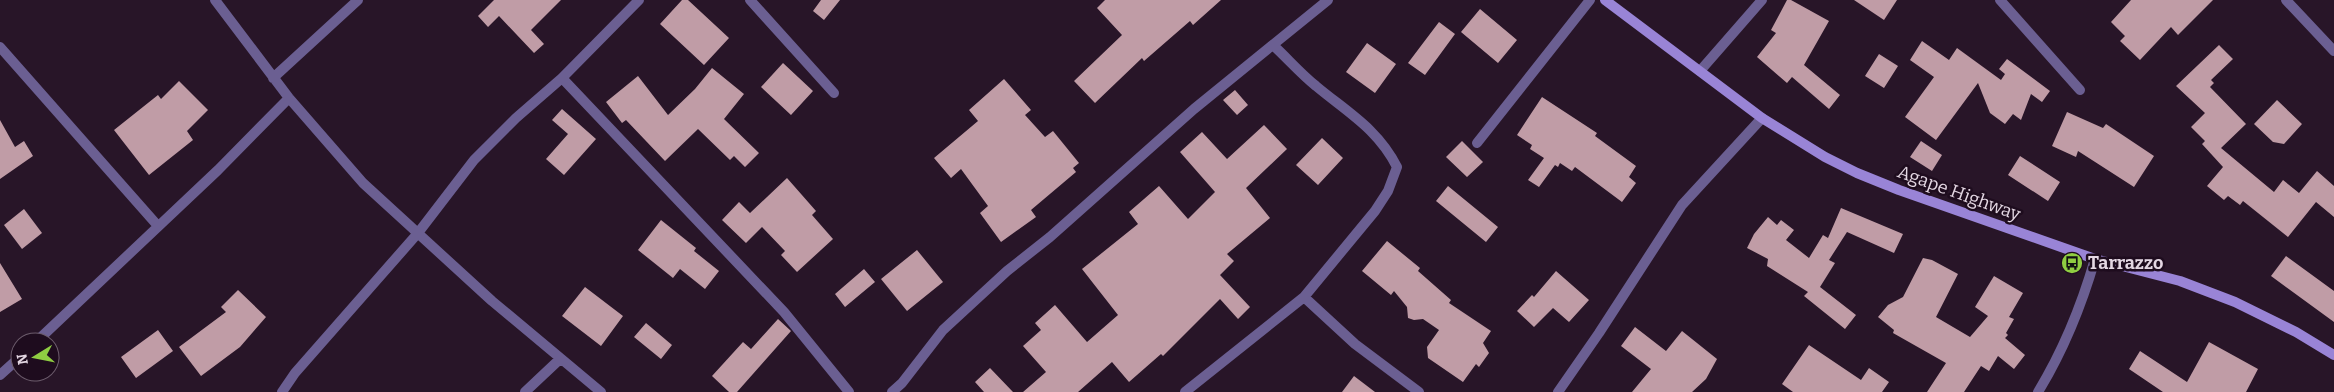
<svg xmlns="http://www.w3.org/2000/svg" width="2334" height="392" font-family="Bitter,serif">
  <rect width="100%" height="100%" fill="#281528"/>
  <path fill="#c09ca6" d="M494 0H561L531 30 544 44 534 53 499 16 488 27 478 16Z
    M682 0H688L729 38 704 65 660 24Z
    M821 0H840L824 20 813 11Z
    M1105 0H1221L1193 25 1190 21 1144 61 1142 58 1095 103 1074 81 1122 35 1097 8Z
    M1787 0H1791L1829 21 1804 65 1840 95 1829 109 1792 77 1787 83 1757 57 1776 33 1771 30Z
    M1854 0H1897L1884 20Z
    M2131 0H2213L2178 35 2171 27 2140 60 2120 41 2125 36 2111 22Z
    M1480 9 1517 40 1498 63 1461 32Z
    M1439 22 1455 34 1425 75 1408 63Z
    M1922 41 1949 60 1957 48 2001 80 2005 74 1999 69 2007 59 2050 91 2042 102 2031 94 2021 120 2013 114 2005 124 1990 113 1978 83 1936 140 1905 117 1934 77 1910 60Z
    M1367 43 1396 64 1375 93 1346 72Z
    M2219 45 2233 59 2211 80 2214 83 2210 87 2246 124 2221 148 2274 192 2283 180 2299 193 2317 171 2334 186V217L2316 202 2288 237 2243 201 2240 205 2228 196 2224 200 2207 186 2223 167 2202 144 2205 141 2191 127 2205 113 2176 86Z
    M1879 54 1898 66 1884 88 1865 76Z
    M783 63 813 91 791 115 761 87Z
    M712 68 744 94 724 119 759 153 745 167 734 156 730 160 698 129 665 161 626 120 622 123 606 102 638 76 668 115 695 89Z
    M1004 79 1031 110 1025 115 1045 137 1053 131 1079 163 1073 168 1076 172 1031 210 1036 217 1001 242 980 213 988 206 961 169 951 178 934 158 978 121 969 110Z
    M179 81 208 110 187 131 193 140 149 175 114 130 158 95 161 99Z
    M1235 90 1248 105 1237 115 1223 100Z
    M1542 97 1597 133 1595 136 1636 166 1629 177 1636 183 1622 202 1575 167 1572 171 1560 163 1558 167 1555 165 1539 187 1528 180 1544 158 1530 149 1532 145 1517 135Z
    M2277 100 2302 124 2284 144 2273 142 2254 124Z
    M562 109 596 139 564 175 546 159 568 134 552 120Z
    M2067 112 2103 128 2106 124 2154 156 2134 187 2078 151 2076 157 2052 146Z
    M0 120 15 147 24 141 33 156 0 179Z
    M1264 125 1287 149 1246 188 1270 218 1227 254 1234 261 1220 275 1250 307 1238 319 1220 299 1163 356 1161 354 1129 382 1112 362 1078 392H1023L1046 372 1023 346 1041 330 1035 323 1055 305 1087 342 1118 315 1082 269 1138 224 1129 212 1159 186 1188 219 1215 192 1180 152 1202 132 1227 159Z
    M1322 138 1343 158 1318 185 1296 165Z
    M1462 141 1483 162 1467 177 1446 157Z
    M1921 141 1942 155 1932 171 1910 157Z
    M2020 156 2060 182 2048 201 2008 175Z
    M787 178 816 211 812 215 833 239 797 272 781 255 785 251 762 227 746 243 722 220 739 202 750 213Z
    M1448 186 1498 227 1486 242 1436 201Z
    M1841 208 1903 234 1894 253 1847 232 1829 260 1835 263 1820 287 1856 315 1845 329 1804 296 1808 292 1767 266 1768 259 1747 248 1754 234 1768 217 1777 225 1781 220 1794 230 1786 240 1809 258 1823 235 1828 238Z
    M24 209 42 233 22 249 4 225Z
    M661 220 696 248 694 251 719 271 705 289 680 269 673 278 638 250Z
    M1387 241 1420 268 1418 271 1451 300 1449 303 1491 331 1483 343 1489 353 1479 367 1476 364 1463 382 1428 358 1427 347 1439 330 1423 319 1414 320 1408 318 1407 307 1394 291 1391 295 1362 271Z
    M917 250 943 282 907 311 881 279Z
    M2286 256 2334 291V322L2271 276Z
    M1923 258 1932 260 1958 274 1936 317 1970 337 1988 316 1975 307 1994 276 2023 293 2009 317 2014 319 2006 333 2008 335 2005 338 2025 355 2014 369 1998 356 1989 371 1981 366 1964 392H1927L1946 363 1893 333 1894 330 1878 317 1888 305 1903 297Z
    M0 263 22 299 0 312Z
    M864 269 875 282 845 307 835 294Z
    M1556 271 1589 300 1569 322 1553 308 1534 327 1517 311 1532 295 1534 297Z
    M585 287 623 316 601 346 562 316Z
    M238 290 266 317 240 347 201 376 179 347 226 312 221 307Z
    M778 319 791 331 737 392H729L712 376 743 342 751 349Z
    M646 323 672 345 661 359 634 337Z
    M1635 327 1666 351 1682 331 1717 359 1706 379 1692 392H1632L1651 369 1621 346Z
    M158 330 173 351 136 378 121 357Z
    M2209 342 2258 369 2246 392H2163L2129 369 2140 351 2187 382Z
    M1809 345 1861 380 1869 368 1889 382 1882 392H1793L1782 384Z
    M990 368 1013 392H984L975 382Z
    M1354 376 1375 392H1342Z"/>
  <g fill="none" stroke-linecap="round" stroke-linejoin="round">
    <path stroke="#6b5f92" stroke-width="10" d="M215 0 289 98 363 183 492 301 601 392
      M750 0 834 93
      M2000 0 2080 90
      M2286 0 2334 51
      M0 47 158 226
      M1700 71 1762 0
      M273 78 358 0
      M562 78 784 312 849 392
      M1477 143 1590 0
      M1304 297 1355 344 1419 392
      M36 342 218 170 289 98
      M0 375 20 357
      M282 392 295 373 418 233 474 160 516 118 562 78 639 0
      M525 392 560 359
      M892 392 902 383 943 330 1007 271 1050 237 1194 109 1328 0
      M1185 392 1304 297 1375 211 1388 191 1397 167C1378 129 1347 112 1316 86 1301 74 1288 59 1274 46
      M1558 392 1599 333 1682 205 1762 118
      M2038 392C2063 351 2082 304 2095 259"/>
    <path stroke="#9984d6" stroke-width="10" d="M1605 0 1762 118 1825 157 1857 173 1899 190 2095 259 2180 281 2235 302 2296 332 2334 355"/>
  </g>
  <defs>
    <g id="bus-disc" transform="scale(1.125)"><circle r="9.5" fill="#8fcd42" stroke="#1e0c1e"/><path d="M-5-6H5V4H4V6H2V4H-2V6H-4V4H-5ZM-3.5-4V0h7V-4ZM-3.5 1.2v1.5H-2V1.2ZM2 1.2v1.5H3.5V1.2Z" fill="#111"/></g>
  </defs>
  <g fill-rule="evenodd">
    <use href="#bus-disc" x="2072" y="263"/>
  </g>
  <g text-anchor="middle" dominant-baseline="central" stroke-width="5" stroke-linejoin="round" paint-order="stroke">
    <g font-size="18" fill="#e4d7e3" stroke="#1e0c1e">
      <text transform="translate(1959 193) rotate(20)">Agape Highway</text>
    </g>
    <g font-size="18" font-weight="bold" fill="#e4d7e3" stroke="#1e0c1e" text-anchor="start">
      <text x="2088" y="263">Tarrazzo</text>
    </g>
  </g>
  <g transform="translate(35 357) rotate(260)"><circle r="24" fill="#1e0c1e" stroke="#6d5d6d"/>
  <path d="M0-4L9 19L0 12L-9 19Z" fill="#8fcd42"/>
  <text y="-8" font-size="14" font-weight="bold" text-anchor="middle" fill="#e4d7e3">N</text>
  </g>
</svg>
